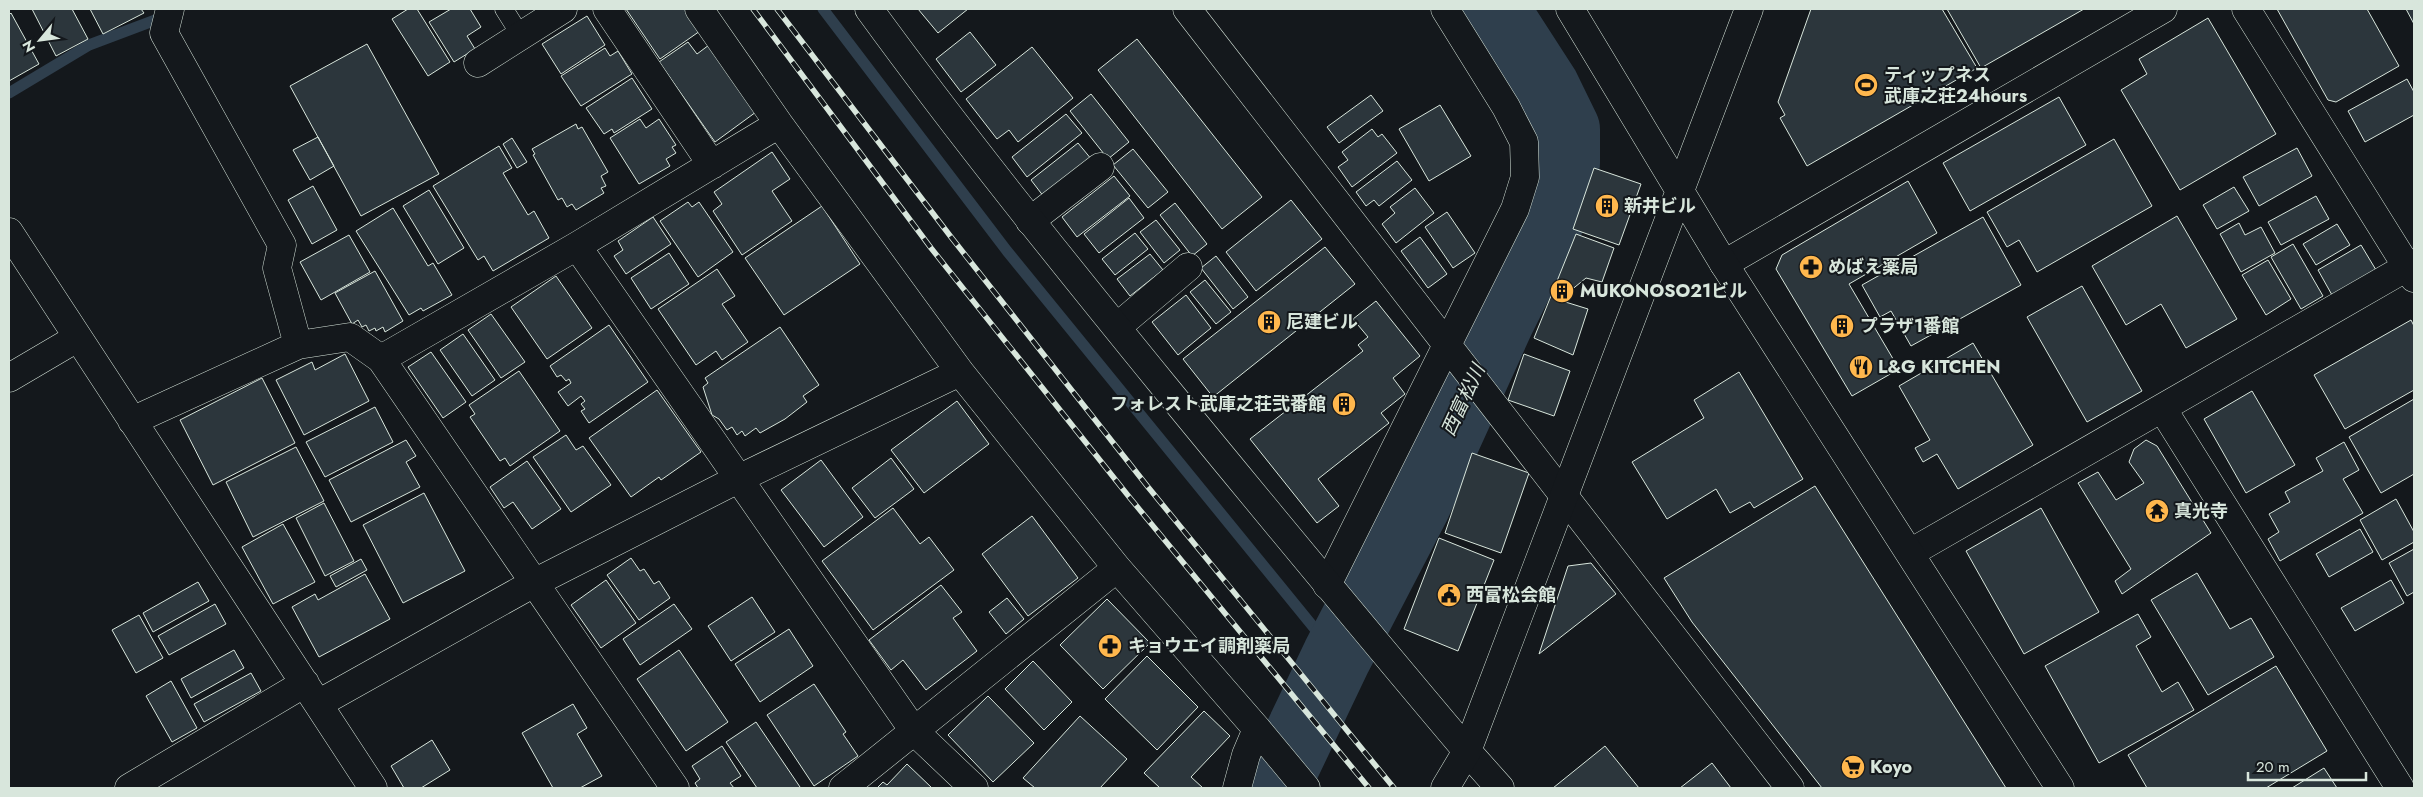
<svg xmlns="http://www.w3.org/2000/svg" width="2423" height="797" font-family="Jost,'Noto Sans JP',sans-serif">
  <rect width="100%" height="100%" fill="#14181c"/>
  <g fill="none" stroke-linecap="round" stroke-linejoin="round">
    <path stroke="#2f3f4d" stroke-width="11" d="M823 9 1007 251 1337 656
      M9 93 89 45 166 16"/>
    <path stroke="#2f3f4d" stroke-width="70" d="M1274 788 1337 656 1416 504 1500 319 1551 217 1565 163V129L1545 88 1494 9"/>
  </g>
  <path fill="#2c363c" stroke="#d8e6dc" d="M32 9H72L88 39 56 56Z
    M90 9H141L144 13 103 34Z
    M408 9H417L450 62 428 76 392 19Z
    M451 9H470L481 27 467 36 475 49 454 62 429 22Z
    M626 9H685L700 31 660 59Z
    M918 9H968L938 33Z
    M1811 9H1942L1977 68 1807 166 1780 118 1785 115 1778 102Z
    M1947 9H2084L1981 68Z
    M2277 9H2367L2399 66 2336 102 2328 100Z
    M2406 9H2414V24Z
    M11 13 39 64 9 81V15Z
    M587 16 605 45 561 74 542 44Z
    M2208 18 2276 134 2180 190 2121 90 2147 74 2139 59Z
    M970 32 996 65 961 92 936 59Z
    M1137 39 1262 197 1222 229 1098 70Z
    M688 42 697 54 709 45 756 112 715 142 659 62Z
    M367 44 439 174 361 216 290 86Z
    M1032 47 1073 98 1018 142 1009 130 997 139 966 99Z
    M605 48 610 56 618 51 632 74 581 106 561 76Z
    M632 78 652 109 614 133 612 129 604 134 586 108Z
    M2407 79 2414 92V115L2365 142 2348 111Z
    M1091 94 1129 142 1108 159 1070 111Z
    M1371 95 1383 111 1339 143 1327 127Z
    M2059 97 2086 145 1970 211 1943 163Z
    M1440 105 1471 156 1429 181 1399 129Z
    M1066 114 1082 133 1027 177 1012 157Z
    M640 119 646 128 659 119 676 145 672 147 676 153 666 159 670 166 639 184 610 138Z
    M576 124 578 129 582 127 608 172 601 176 606 186 601 188 604 193 576 210 572 204 567 207 562 198 558 200 533 155 535 154 532 149Z
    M1372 129 1378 137 1382 134 1397 153 1352 187 1338 167 1348 160 1342 152Z
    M318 137 334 166 310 180 293 150Z
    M512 138 527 162 517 168 503 144Z
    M2114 139 2152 206 2037 272 2019 240 2007 247 1987 212Z
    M1078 143 1092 160 1044 197 1031 180Z
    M499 146 512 168 503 173 528 215 534 211 549 238 493 271 484 256 478 260 433 186Z
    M2297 148 2312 176 2259 206 2243 177Z
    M1133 149 1168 192 1148 208 1113 165Z
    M772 152 790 179 772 191 792 221 742 255 713 211 722 204 714 192Z
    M1397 161 1412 180 1379 206 1374 200 1366 206 1356 192Z
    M1594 168 1641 184 1619 245 1573 229Z
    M1114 176 1130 196 1077 237 1062 217Z
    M1908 181 1937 233 1849 284 1899 369 1852 396 1776 269 1782 255Z
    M313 186 337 230 312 244 288 200Z
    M2234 187 2249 211 2217 229 2203 205Z
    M1415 188 1434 213 1396 243 1382 224 1395 213 1390 207Z
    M429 190 464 248 438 264 403 206Z
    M2316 196 2329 219 2281 245 2268 222Z
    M1129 198 1144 218 1099 253 1084 234Z
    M1291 200 1322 239 1256 291 1226 252Z
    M688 202 692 207 699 202 733 252 698 277 660 221Z
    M1175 203 1207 244 1192 256 1160 215Z
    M822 206 860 264 784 315 745 258Z
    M393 208 428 266 433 263 452 295 423 311 421 308 409 315 356 231Z
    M1447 212 1475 253 1453 268 1425 227Z
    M2177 216 2237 319 2186 348 2161 304 2126 325 2092 266Z
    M653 217 671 244 626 274 614 256 623 250 618 241Z
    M1983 217 2021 285 1911 346 1891 311 1880 317 1862 285Z
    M1156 220 1180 250 1164 263 1140 232Z
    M2239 223 2245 235 2261 227 2275 253 2241 272 2220 234Z
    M2337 224 2350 245 2316 265 2303 244Z
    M1135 233 1148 249 1115 275 1102 259Z
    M1576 234 1614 248 1602 282 1586 278 1559 300 1588 309 1573 355 1534 338Z
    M349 235 370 272 321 300 300 262Z
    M1420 237 1447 274 1428 288 1401 251Z
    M2293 244 2323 296 2301 309 2271 257Z
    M2361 245 2376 270 2332 295 2318 270Z
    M1325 247 1355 284 1213 397 1183 359Z
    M669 253 689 284 651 309 631 278Z
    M1150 254 1163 270 1130 296 1117 279Z
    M1216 256 1248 297 1233 309 1201 268Z
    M2268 260 2291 299 2266 315 2242 275Z
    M717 269 735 296 722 304 748 342 722 360 716 351 696 365 658 309Z
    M375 271 403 321 385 332 383 327 376 331 375 328 369 331 366 325 362 327 358 320 352 324 335 293Z
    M556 276 592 328 547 359 511 307Z
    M1205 280 1231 312 1216 324 1190 292Z
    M2082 286 2142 391 2087 422 2027 317Z
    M1186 295 1211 328 1178 355 1152 322Z
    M1376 301 1420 356 1393 378 1405 394 1381 413 1389 423 1318 479 1339 506 1317 523 1250 439 1363 351 1358 345 1368 337 1353 319Z
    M491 314 525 362 501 378 468 330Z
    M2411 320 2414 326V390L2345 429 2314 375Z
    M609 325 648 382 589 423 581 411 585 409 581 404 585 401 581 396 568 406 558 392 571 383 569 379 566 381 561 375 557 377 550 366Z
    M780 327 819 385 803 396 807 402 785 419 760 433 756 428 745 436 742 431 737 435 732 427 727 430 719 419 712 415 703 387 708 383 705 378Z
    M463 334 495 380 472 396 440 350Z
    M1973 343 2033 445 1958 489 1937 454 1923 462 1915 448 1930 440 1899 386Z
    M431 352 466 402 443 418 408 367Z
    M345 354 369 401 304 435 276 380 312 362 315 370Z
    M1524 354 1570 371 1554 416 1508 400Z
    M519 371 560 431 510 466 505 458 500 461 470 417 475 414 469 405Z
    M1739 372 1803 479 1754 508 1750 502 1730 513 1716 489 1667 519 1632 462 1704 418 1694 400Z
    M262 378 295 443 213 485 180 420Z
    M657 390 701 452 661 480 659 477 631 497 589 438Z
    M2252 391 2295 465 2246 493 2204 419Z
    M2414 399V474L2381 493 2349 437Z
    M957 401 989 444 924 493 891 450Z
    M375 407 393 442 325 477 306 442Z
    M566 435 576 450 583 446 611 485 571 512 533 457Z
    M406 440 416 456 406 462 420 487 351 522 329 480Z
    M2146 440 2157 446 2211 533 2122 594 2115 581 2131 569 2078 483 2098 472 2116 500 2144 483 2129 462 2134 449Z
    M2344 442 2359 470 2343 479 2363 513 2280 561 2268 539 2279 532 2269 514 2290 502 2285 492 2323 471 2316 458Z
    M296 447 324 501 253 537 226 482Z
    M1472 453 1529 473 1501 553 1445 533Z
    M891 458 914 489 875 518 852 488Z
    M821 460 863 517 824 547 781 490Z
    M527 461 561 509 532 529 513 502 504 508 490 487Z
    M1815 486 2006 788H1822L1692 622 1664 578Z
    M424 493 465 571 403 603 363 525Z
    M2396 499 2414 532V542L2382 560 2360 520Z
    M324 503 354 561 325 576 296 518Z
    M893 508 920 544 929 537 954 570 873 630 822 561Z
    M2041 508 2099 612 2024 654 1966 551Z
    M1032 516 1078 578 1028 616 982 554Z
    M283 524 315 582 273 604 242 547Z
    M2360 529 2373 552 2329 577 2316 554Z
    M1439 538 1494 560 1458 651 1404 629Z
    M2414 549V592L2407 596 2389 563Z
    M631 558 640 571 644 569 654 584 659 581 670 598 639 620 607 575Z
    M361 559 367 570 336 587 330 576Z
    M1591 563 1616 594 1539 654 1568 566Z
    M2197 573 2230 629 2251 618 2274 657 2208 695 2151 600Z
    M365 574 390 619 319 657 292 607 315 594 318 600Z
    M606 580 636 623 601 648 571 605Z
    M2391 580 2404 603 2355 631 2341 608Z
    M198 582 209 601 153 632 143 613Z
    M941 585 962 612 953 618 977 651 926 690 903 660 891 670 869 640Z
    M752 597 775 632 731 661 708 626Z
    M1007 598 1024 619 1006 634 989 612Z
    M1107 599 1150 643 1103 689 1060 645Z
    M215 604 226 624 169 655 158 636Z
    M674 604 692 629 640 665 623 639Z
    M2138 614 2151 637 2136 646 2162 692 2178 682 2194 710 2099 763 2045 666Z
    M139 615 163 658 136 673 112 630Z
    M789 629 813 666 760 702 735 664Z
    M234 650 244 668 191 698 181 679Z
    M679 650 728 722 686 751 637 679Z
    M1147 656 1198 707 1157 750 1105 699Z
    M1033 661 1072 702 1044 730 1005 689Z
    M2276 666 2327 751 2266 788H2147L2128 755Z
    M251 673 261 691 204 722 194 704Z
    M171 681 197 728 172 742 146 696Z
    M814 684 846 732 843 734 858 756 814 786 767 715Z
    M988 696 1034 743 993 782 948 735Z
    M573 704 587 728 577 734 602 776 580 788H553L522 733Z
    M1204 711 1230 736 1191 777 1203 788H1160L1144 773Z
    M1080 716 1127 759 1100 788H1035L1023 778Z
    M756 722 800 787 798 788H757L726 742Z
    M432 740 450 770 421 788H404L391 766Z
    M722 746 741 776 730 783 734 788H698L695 783 700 779 692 766Z
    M1605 746 1639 788H1553Z
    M1712 763 1731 788H1680Z
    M907 764 932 788H877L883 782 887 785Z
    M2324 768 2337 788H2292Z"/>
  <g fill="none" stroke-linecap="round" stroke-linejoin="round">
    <g stroke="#d8e6dc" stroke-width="19">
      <path id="service" d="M504 9 521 36"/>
    </g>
    <g stroke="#d8e6dc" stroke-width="29">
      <path id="minor" d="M170 9 164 33 282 245 277 268 298 345
        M607 9 712 165
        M699 9 779 124 960 372 1117 568 1257 729 1306 788
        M1187 9 1790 788
        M2246 9 2414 278
        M478 63 563 9
        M1030 221 1100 167
        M9 232 373 788
        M577 246 914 731 974 788
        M1724 264 2163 9
        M1117 327 1188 267
        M381 359 577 246 779 124
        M9 378 77 338
        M2162 408 2400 788
        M132 421 298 345 350 337 381 359 675 788
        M1910 553 2414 263
        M1327 585 1515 209 1525 177 1524 142 1506 107 1445 9
        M318 704 534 583 738 479 960 372
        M1467 751 1500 788
        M129 788 305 683
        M843 788 1117 568
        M1237 788 1246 755 1257 729"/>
    </g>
    <g stroke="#d8e6dc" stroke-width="29">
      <path id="tertiary" d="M869 9C963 138 1063 262 1164 386 1264 508 1365 630 1467 751
        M1570 9 1724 264 2060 788
        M1445 788 1467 751 1749 9"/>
    </g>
    <use href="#service" stroke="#14181c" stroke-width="18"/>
    <use href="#minor" stroke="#14181c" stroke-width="28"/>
    <use href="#tertiary" stroke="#14181c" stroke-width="28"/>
    <g stroke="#d8e6dc" stroke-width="5.5">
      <path id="rail" d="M753 9 931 248 1130 498 1369 788
        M777 9 951 237 1148 487 1394 788"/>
    </g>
    <use href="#rail" stroke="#14181c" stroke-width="4" stroke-dasharray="11" stroke-linecap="butt"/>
  </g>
  <defs>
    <g id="stadium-disc" transform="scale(1.25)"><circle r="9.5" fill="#ffb74d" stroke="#14181c"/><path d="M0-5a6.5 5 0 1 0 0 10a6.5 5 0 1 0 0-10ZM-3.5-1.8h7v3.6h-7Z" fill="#111"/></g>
    <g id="building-disc" transform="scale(1.25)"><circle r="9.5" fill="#ffb74d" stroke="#14181c"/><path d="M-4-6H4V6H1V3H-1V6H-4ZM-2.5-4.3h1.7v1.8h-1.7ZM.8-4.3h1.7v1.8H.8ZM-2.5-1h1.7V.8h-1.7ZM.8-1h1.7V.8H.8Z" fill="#111"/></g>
    <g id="pharmacy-disc" transform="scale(1.25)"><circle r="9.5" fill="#ffb74d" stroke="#14181c"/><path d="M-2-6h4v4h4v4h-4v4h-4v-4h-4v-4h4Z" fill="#111"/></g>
    <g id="restaurant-disc" transform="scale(1.25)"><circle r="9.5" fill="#ffb74d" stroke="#14181c"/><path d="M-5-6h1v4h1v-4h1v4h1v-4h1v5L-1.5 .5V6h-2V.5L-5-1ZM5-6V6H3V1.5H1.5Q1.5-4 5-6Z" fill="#111"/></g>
    <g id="temple-disc" transform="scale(1.25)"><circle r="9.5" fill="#ffb74d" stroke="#14181c"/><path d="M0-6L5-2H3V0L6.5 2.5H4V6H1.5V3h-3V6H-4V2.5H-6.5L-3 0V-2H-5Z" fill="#111"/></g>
    <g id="civic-disc" transform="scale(1.25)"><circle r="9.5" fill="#ffb74d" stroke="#14181c"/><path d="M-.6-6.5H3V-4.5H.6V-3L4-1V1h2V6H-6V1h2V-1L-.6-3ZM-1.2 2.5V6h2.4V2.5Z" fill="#111"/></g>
    <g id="supermarket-disc" transform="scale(1.25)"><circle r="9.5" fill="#ffb74d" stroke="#14181c"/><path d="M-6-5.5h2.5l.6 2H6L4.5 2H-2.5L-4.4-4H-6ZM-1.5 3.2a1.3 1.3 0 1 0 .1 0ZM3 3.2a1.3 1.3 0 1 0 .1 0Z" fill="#111"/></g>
  </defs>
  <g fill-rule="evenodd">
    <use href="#stadium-disc" x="1866" y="85"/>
    <use href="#building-disc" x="1607" y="206"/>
    <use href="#pharmacy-disc" x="1811" y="267"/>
    <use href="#building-disc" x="1562" y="291"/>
    <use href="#building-disc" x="1269" y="322"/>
    <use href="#building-disc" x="1842" y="326"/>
    <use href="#restaurant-disc" x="1861" y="367"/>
    <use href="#building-disc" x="1344" y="404"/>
    <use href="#temple-disc" x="2157" y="511"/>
    <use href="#civic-disc" x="1449" y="595"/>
    <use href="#pharmacy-disc" x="1110" y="646"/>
    <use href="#supermarket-disc" x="1853" y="767"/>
  </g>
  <g text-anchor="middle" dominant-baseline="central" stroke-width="4" stroke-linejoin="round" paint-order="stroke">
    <g font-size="18" font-weight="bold" fill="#d8e6dc" stroke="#14181c" text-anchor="start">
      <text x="1884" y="75">ティップネス<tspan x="1884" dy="21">武庫之荘24hours</tspan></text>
      <text x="1624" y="206">新井ビル</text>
      <text x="1828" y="267">めばえ薬局</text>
      <text x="1580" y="291">MUKONOSO21ビル</text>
      <text x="1286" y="322">尼建ビル</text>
      <text x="1860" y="326">プラザ1番館</text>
      <text x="1878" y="367">L&amp;G KITCHEN</text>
      <text x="1326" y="404" text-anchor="end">フォレスト武庫之荘弐番館</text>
      <text x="2174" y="511">真光寺</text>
      <text x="1466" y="595">西富松会館</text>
      <text x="1128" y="646">キョウエイ調剤薬局</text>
      <text x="1870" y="767">Koyo</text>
    </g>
    <g font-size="19" font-style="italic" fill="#d8e6dc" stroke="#14181c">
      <text transform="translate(1463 400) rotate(-65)">西富松川</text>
    </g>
  </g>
  <rect width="2423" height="797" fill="none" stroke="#d8e6dc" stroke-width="20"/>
  <g transform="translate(40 40) rotate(241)" stroke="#14181c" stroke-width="4" paint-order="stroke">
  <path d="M0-4L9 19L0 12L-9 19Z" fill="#d8e6dc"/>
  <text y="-8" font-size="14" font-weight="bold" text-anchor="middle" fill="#d8e6dc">N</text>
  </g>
  <path d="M2248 772v8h118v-8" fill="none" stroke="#d8e6dc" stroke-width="2.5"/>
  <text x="2256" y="772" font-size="15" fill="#d8e6dc" stroke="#14181c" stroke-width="4" paint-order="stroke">20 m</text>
</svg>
